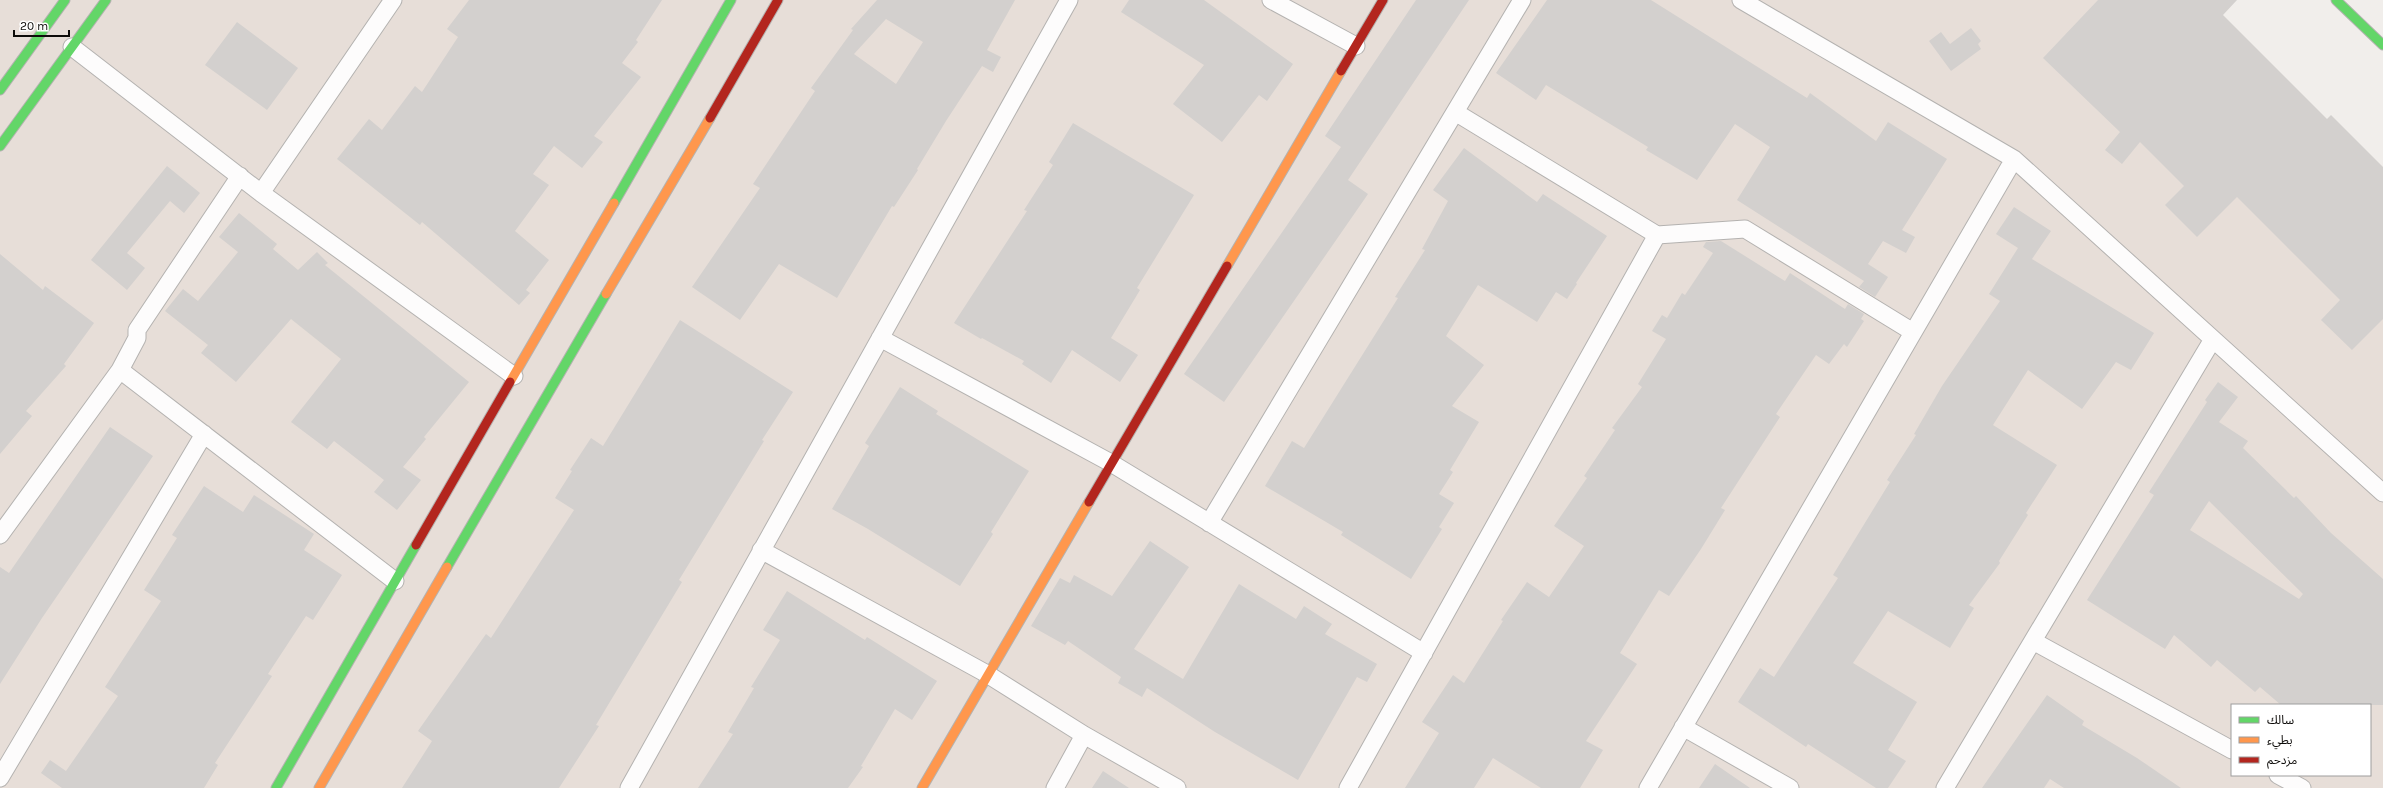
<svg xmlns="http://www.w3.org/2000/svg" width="2383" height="788" font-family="Karla,'Noto Sans Arabic',sans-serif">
  <rect width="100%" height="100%" fill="#f1eeeb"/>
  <path fill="#e7ded8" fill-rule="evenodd" d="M0 0H2155L2383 221V788H0ZM2232 705H2370V775H2232Z"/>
  <path fill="#d3d0ce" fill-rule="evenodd" d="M469 0H662L636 40 638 42 622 63 641 77 594 136 603 142 582 168 554 146 533 174 549 185 515 231 549 260 526 290 530 293 519 305 422 222 420 225 337 159 369 119 382 130 415 86 422 92 458 37 447 29Z
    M877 0H1015L987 50 1001 57 993 72 982 66 946 121 917 169 918 170 894 207 892 206 837 298 779 264 740 320 692 287 760 188 753 184 815 91 811 88 853 30 851 29ZM886 19 923 42 896 84 854 54Z
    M1129 0H1204L1293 64 1267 101 1259 95 1222 142 1173 104 1204 65 1121 12Z
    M1416 0H1469L1348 180 1368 194 1224 402 1184 374 1341 147 1325 136Z
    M1547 0H1651L1807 98 1810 93 1876 141 1888 122 1947 159 1902 230 1915 237 1906 253 1883 241 1868 264 1888 277 1875 297 1859 287 1864 281 1737 200 1770 147 1735 124 1697 180 1646 150 1648 147 1546 85 1536 100 1496 73Z
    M2098 0H2237L2223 15 2327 119 2331 115 2383 167V319L2352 350 2321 320 2340 300 2237 197 2197 237 2165 205 2184 186 2140 142 2122 164 2105 150 2120 132 2043 58Z
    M237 22 298 68 267 110 205 65Z
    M1971 28 1981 41 1978 44 1981 49 1951 71 1929 41 1941 32 1950 44Z
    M1073 123 1194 195 1137 288 1140 290 1111 338 1138 355 1120 382 1072 350 1051 383 1022 364 1024 361 982 338 981 339 954 323 1027 211 1024 210 1053 165 1049 162Z
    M1464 148 1537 202 1543 194 1607 236 1576 283 1577 284 1567 299 1556 292 1537 322 1478 285 1446 336 1484 365 1452 406 1479 422 1450 470 1453 472 1439 494 1454 503 1439 527 1442 529 1411 579 1341 535 1343 532 1265 486 1292 441 1304 448 1398 298 1395 297 1425 250 1422 249 1448 201 1433 190Z
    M167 166 200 193 184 213 170 201 127 253 145 268 127 290 91 260Z
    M2014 207 2051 231 2032 259 2154 333 2131 370 2116 362 2082 409 2028 370 1993 425 2057 465 2026 513 2028 515 1999 561 2000 563 1969 605 1974 608 1950 648 1888 611 1853 663 1917 702 1888 750 1906 761 1888 788H1876L1808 744 1806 747 1738 702 1760 668 1774 677 1838 578 1833 575 1890 482 1887 480 1916 435 1914 434 1942 386 2000 301 1989 294 2018 248 1996 234Z
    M239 213 277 244 273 249 298 270 317 252 328 263 325 265 469 382 424 437 426 439 403 467 421 480 397 510 374 492 384 480 334 441 327 449 291 422 341 359 291 319 236 382 201 353 208 345 165 311 183 289 198 301 238 252 219 237Z
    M1721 241 1785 281 1790 273 1845 309 1848 304 1864 314 1861 319 1864 321 1847 347 1844 344 1829 364 1816 355 1776 414 1780 417 1721 508 1725 510 1701 549 1669 596 1659 590 1620 653 1637 664 1586 741 1603 750 1580 788H1541L1493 758 1474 788H1405L1439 733 1422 722 1453 675 1464 683 1503 621 1501 620 1527 582 1549 597 1584 546 1554 526 1587 478 1584 476 1615 430 1612 428 1642 387 1638 384 1666 339 1652 331 1662 315 1667 318 1682 293 1685 295 1713 253 1703 247 1706 242Z
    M0 254 43 290 45 286 94 323 64 364 66 366 26 411 32 416 0 454Z
    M680 320 793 392 762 440 764 441 679 580 682 582 596 725 599 726 559 788H402L432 741 418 731 486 634 491 638 574 510 555 498 572 471 570 470 591 438 603 446Z
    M2218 382 2238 397 2219 422 2248 441 2243 448 2294 498 2296 496 2331 533 2383 579V705H2281L2260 687 2255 692 2217 660 2211 667 2174 635 2165 649 2087 600 2154 495 2149 492 2207 402 2205 400ZM2209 501 2303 594 2299 599 2190 530Z
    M900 387 938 411 936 414 1029 471 991 532 993 534 960 586 868 529 832 509 869 446 865 443Z
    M110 427 153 456 42 618 0 684V567L9 573Z
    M204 486 243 512 254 495 314 534 304 550 342 575 313 620 306 616 268 674 272 676 215 763 218 765 204 788H62L41 773 50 760 66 771 118 696 105 687 161 601 144 590 177 538 172 535Z
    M1150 541 1189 567 1134 649 1183 679 1239 584 1296 619 1304 606 1332 624 1325 634 1377 664 1367 682 1357 677 1298 780 1215 732 1147 688 1142 697 1118 683 1121 677 1068 641 1065 645 1031 626 1060 578 1070 583 1074 575 1112 596Z
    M787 591 865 640 867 637 937 681 912 720 895 709 861 766 863 767 848 788H698L733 734 728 732 754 688 751 687 780 640 763 630Z
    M2047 695 2084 721 2082 725 2137 758 2181 788H2064L2050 779 2044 788H1982Z
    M1715 764 1750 788H1699Z
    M1103 771 1129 788H1092Z"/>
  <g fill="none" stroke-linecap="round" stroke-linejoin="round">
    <g stroke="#b4b2b0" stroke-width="19">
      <path id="street" d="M1271 0 1356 46
        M1741 0 2014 159 2383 493
        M72 47 261 193 514 376
        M261 193 393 0
        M1657 235 1745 229 1913 332
        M880 338 1111 463 1424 653
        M120 370 137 338V330L240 176
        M1209 523 1522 0
        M0 535 120 370 395 581
        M761 550 987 674 1084 735 1055 788
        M2033 641 2232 750
        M1683 727 1790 788
        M1084 735 1177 788
        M2278 775 2302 788
        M0 778 204 434
        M629 788 1069 0
        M1348 788 1657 235 1455 112
        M1648 788 2014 159
        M1945 788 2213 339"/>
    </g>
    <g stroke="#b4b2b0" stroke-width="11">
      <path id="fast" d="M2336 0 2383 45
        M0 90 65 0
        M0 146 106 0
        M614 203 731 0
        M447 567 606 294
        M276 788 416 545"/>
    </g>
    <g stroke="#b4b2b0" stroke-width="11">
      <path id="slow" d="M1227 266 1341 71
        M606 294 710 118
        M510 382 614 203
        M319 788 447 567
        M922 788 1089 502"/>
    </g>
    <g stroke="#b4b2b0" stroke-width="11">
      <path id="jam" d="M1341 71 1383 0
        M710 118 778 0
        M1089 502 1227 266
        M416 545 510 382"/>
    </g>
    <use href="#street" stroke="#fdfcfc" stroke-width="17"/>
    <use href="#fast" stroke="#63d668" stroke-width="9"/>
    <use href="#slow" stroke="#ff974d" stroke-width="9"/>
    <use href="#jam" stroke="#b3261e" stroke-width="9"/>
  </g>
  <rect x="2231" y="704" width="140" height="72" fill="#ffffff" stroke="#9e9d9d"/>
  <rect x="2239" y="717" width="20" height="6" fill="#63d668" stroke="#9e9d9d"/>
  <text x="2267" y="724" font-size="12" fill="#0d0b09">سالك</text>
  <rect x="2239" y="737" width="20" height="6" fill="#ff974d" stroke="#9e9d9d"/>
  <text x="2267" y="744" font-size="12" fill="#0d0b09">بطيء</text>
  <rect x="2239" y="757" width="20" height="6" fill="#b3261e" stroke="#9e9d9d"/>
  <text x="2267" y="764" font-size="12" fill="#0d0b09">مزدحم</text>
  <path d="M14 30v6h55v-6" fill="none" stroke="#0d0b09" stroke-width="2"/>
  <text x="20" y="30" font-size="12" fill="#0d0b09" stroke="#ffffff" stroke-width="3" paint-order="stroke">20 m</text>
</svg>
